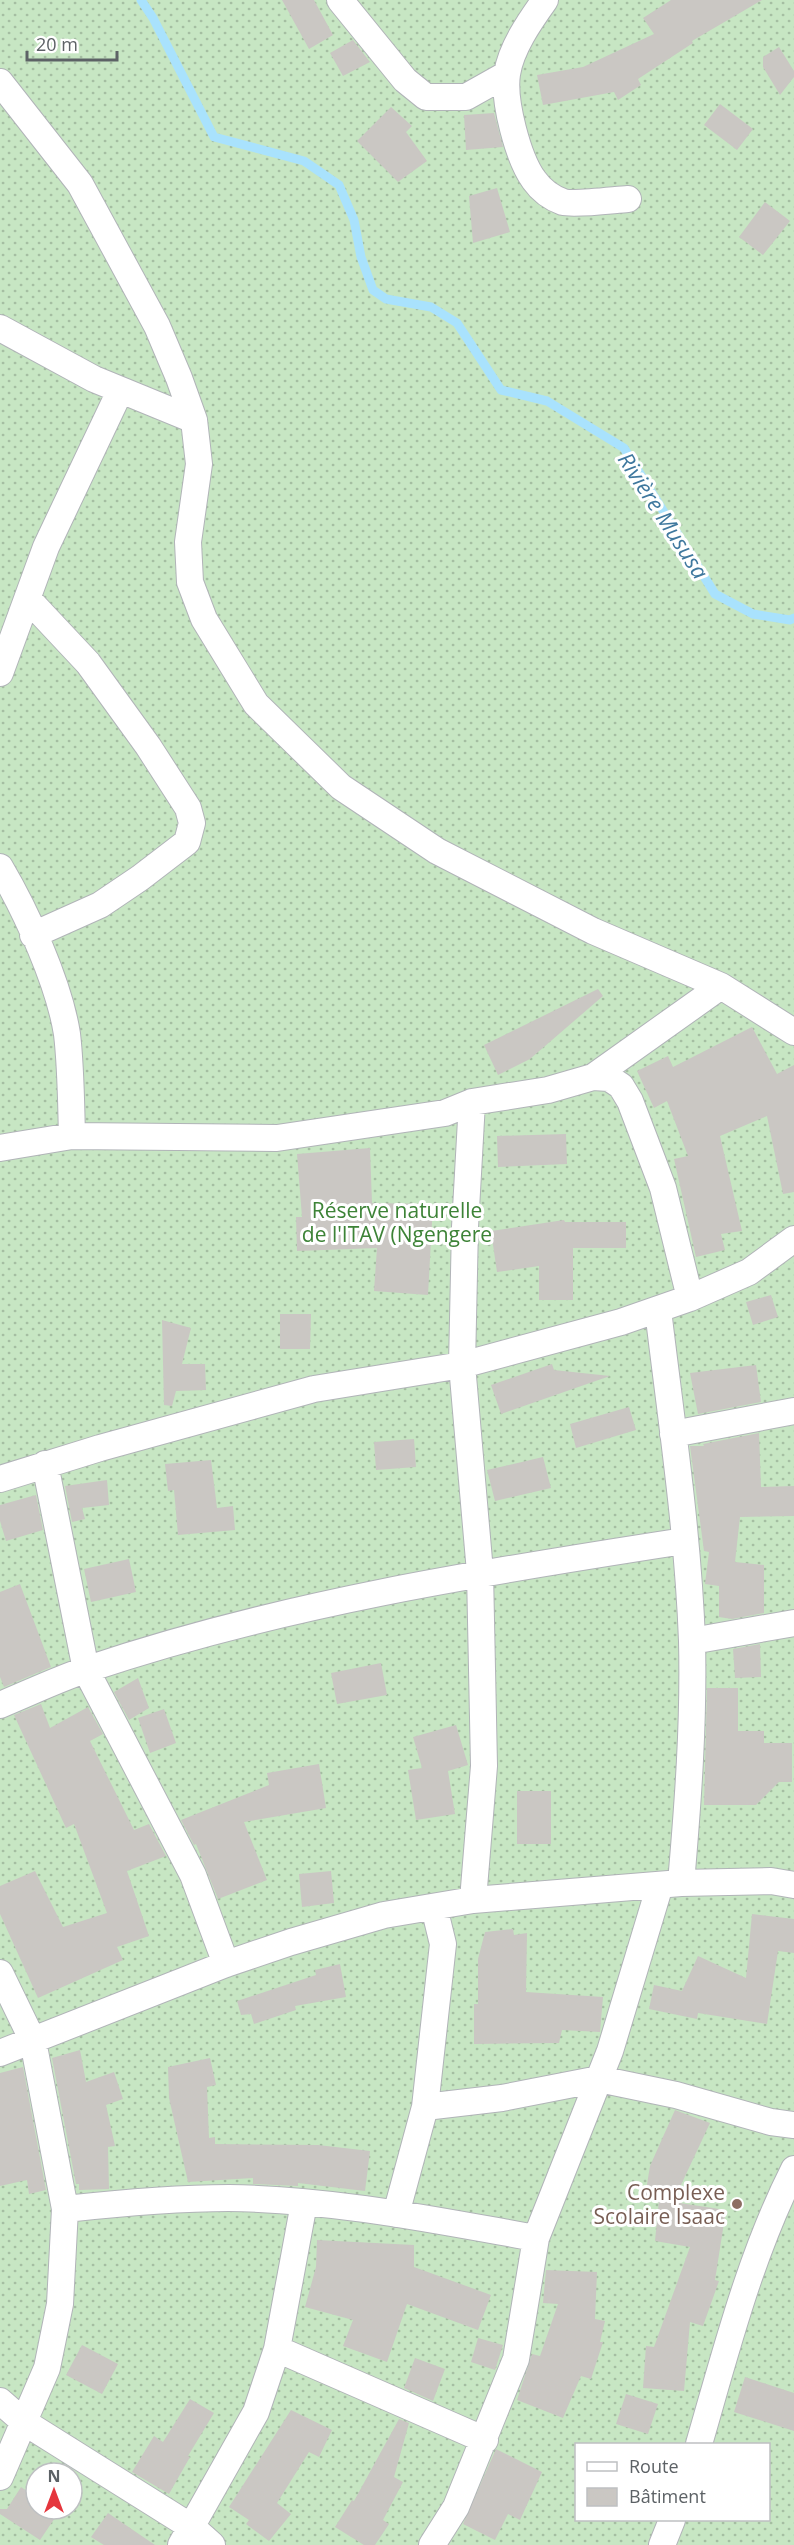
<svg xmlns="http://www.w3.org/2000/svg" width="794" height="2545" font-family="'Open Sans',sans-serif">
  <defs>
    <pattern id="grass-dots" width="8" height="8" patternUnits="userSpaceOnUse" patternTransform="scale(1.5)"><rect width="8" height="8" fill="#c7e6c3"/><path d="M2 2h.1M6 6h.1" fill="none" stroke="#a5bea2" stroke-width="1.8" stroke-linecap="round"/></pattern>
  </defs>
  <rect width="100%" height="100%" fill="#efece6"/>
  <path fill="url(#grass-dots)" fill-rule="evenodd" d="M0 0H794V2545H0ZM576 2444H768V2520H576ZM36 2473H72V2509H36Z"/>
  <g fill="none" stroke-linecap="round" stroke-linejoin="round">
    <path stroke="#a9e2fd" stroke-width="9" d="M141 0 153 18 214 137 304 161 339 185 354 220 361 257 373 290 386 299 431 307 457 323 501 390 547 401 624 448 715 594 753 614 790 620 794 618"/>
  </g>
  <path fill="#cac7c3" d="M282 0H314L333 35 309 49Z
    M671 0H762L692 41 693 43 638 79 641 85 618 100 614 92 543 105 537 75 583 67 654 34 643 18Z
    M353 40 370 62 343 76 330 53Z
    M779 47 794 71V77L780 95 763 67V57Z
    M720 104 753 129 737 150 704 125Z
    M391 107 412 126 406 132 427 161 398 182 357 141Z
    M494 113 503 147 466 150 464 115Z
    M497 188 510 232 473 243 469 196Z
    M765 202 790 221 763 255 739 237Z
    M598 989 603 996 530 1059 498 1075 484 1045Z
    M752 1027 777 1074 794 1065V1192L783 1194 767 1116 720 1136 742 1231 721 1234 725 1250 696 1257 674 1159 688 1156 667 1101 654 1108 637 1071 668 1056 673 1067Z
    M566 1134 567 1164 498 1167 497 1136Z
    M370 1148 372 1203 433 1204 428 1295 374 1291 377 1248 297 1251 296 1217H302L297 1154Z
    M564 1220 565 1222H626V1248H573V1300H539V1266L497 1272 491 1231Z
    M771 1295 778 1317 753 1325 746 1302Z
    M280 1314H311L310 1349H280Z
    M162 1320 191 1328 182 1364H205L206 1390 176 1391 172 1406 164 1405Z
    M552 1364 554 1370 610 1376 501 1414 491 1385Z
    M756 1365 761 1402 698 1414 690 1373Z
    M629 1407 636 1430 576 1448 570 1424Z
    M759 1433 761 1487 794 1486V1516L740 1517 735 1562 764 1565V1613L732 1619 719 1617V1586L705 1584 709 1552 704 1551 690 1446H704L703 1444Z
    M414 1439 416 1467 376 1470 374 1442Z
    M543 1457 551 1488 495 1501 487 1470Z
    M211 1460 217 1508 233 1506 235 1530 178 1535 174 1490 168 1491 165 1464Z
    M107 1480 109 1505 82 1508 85 1519 72 1522 65 1486Z
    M36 1495 43 1530 6 1541 0 1521V1505Z
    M129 1559 136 1592 91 1602 84 1569Z
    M20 1584 51 1667 4 1687 0 1677V1592Z
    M760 1644 761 1677 735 1678 733 1649Z
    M381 1663 387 1695 337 1704 331 1673Z
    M138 1678 149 1708 129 1720 114 1692Z
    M707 1688H738V1731H764V1743H792V1782H779L756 1805H704Z
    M41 1704 50 1728 88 1707 103 1734 90 1741 134 1830 149 1824 166 1856 127 1871 149 1936 117 1947 123 1960 38 1998 0 1914V1886L35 1871 63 1927 107 1913 74 1824 66 1828 14 1715Z
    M164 1709 176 1743 150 1753 138 1718Z
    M456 1725 468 1765 448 1771 455 1814 416 1820 408 1770 422 1768 413 1737Z
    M319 1764 326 1808 244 1822 267 1880 218 1899 196 1844 194 1845 181 1820 269 1785 267 1773Z
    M517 1791H551V1844H517Z
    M331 1871 334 1903 302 1907 299 1874Z
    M752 1914 794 1919V1953L778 1951 767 2024 698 2013 697 2019 649 2009 654 1985 682 1991 698 1956 746 1978Z
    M513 1929 514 1935 527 1933 526 1992 603 1997 600 2032 562 2030 559 2043 474 2044V2004H478V1959L485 1932Z
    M340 1964 346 1997 295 2006 296 2010 254 2024 251 2014 241 2015 237 2001 316 1975 315 1970Z
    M80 2050 86 2082 114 2072 123 2099 106 2105 115 2146 108 2147 109 2189 79 2190V2184H76L52 2058Z
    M210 2058 216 2085 207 2087 209 2138 215 2137V2144L318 2145 370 2151 365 2191 298 2183V2186L253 2184V2178L188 2182 169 2098 168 2067Z
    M23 2067 46 2190 29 2194 27 2180 0 2186V2073Z
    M675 2110 710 2123 673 2202 726 2210 715 2280 719 2281 703 2326 690 2322 684 2391 643 2388 646 2346 654 2347 690 2247 655 2241 659 2200 645 2197 650 2166Z
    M317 2240 414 2245V2267L491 2295 478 2330 407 2304 387 2362 343 2346 353 2320 305 2307 316 2267Z
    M546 2270 597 2272 595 2319 605 2321 600 2342H603L591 2379 581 2376 563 2418 517 2400 532 2354 540 2356 558 2304 543 2303Z
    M478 2338 503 2345 495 2370 471 2362Z
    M82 2345 118 2364 102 2394 66 2375Z
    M415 2358 445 2369 433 2401 404 2388Z
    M745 2377 794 2393V2431L734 2412Z
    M626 2394 658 2404 648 2434 616 2424Z
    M190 2399 214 2413 188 2456 190 2457 169 2494 132 2472 154 2436 163 2442Z
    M291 2410 332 2430 319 2457 309 2452 277 2503 291 2514 269 2541 246 2524 249 2520 229 2507Z
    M399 2419 409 2423 394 2477 403 2482 383 2520 389 2524 375 2545H364L335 2527 352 2500 354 2501Z
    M496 2449 542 2472 520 2520 508 2514 495 2540 463 2524Z
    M21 2487 36 2497V2509H61L40 2540 0 2514V2509H7Z
    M108 2513 155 2545H104L91 2537Z"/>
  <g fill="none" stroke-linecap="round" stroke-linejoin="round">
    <g stroke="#b1b4b8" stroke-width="28">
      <path id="street" d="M340 0 405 80 426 97H466L507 74
        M545 0C530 21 511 48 507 74 503 101 518 158 534 180 541 190 552 198 563 202 575 205 613 200 628 199
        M0 82 80 184 157 326 179 378 194 420 199 464 188 542 190 582 204 619 256 704 341 787 437 851 593 931 721 986 794 1032
        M0 328 94 379 194 420
        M28 599 88 663 148 746 188 808 192 823 187 842 140 878 100 905 33 935
        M0 673 46 547 120 391
        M0 867C26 911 59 983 67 1034 71 1068 71 1102 72 1136
        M593 1077 721 986
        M472 1102 465 1227 462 1365 480 1572 484 1766 473 1900
        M0 1148 72 1136 277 1138 445 1113 472 1102 548 1090 593 1077 609 1078 621 1086 630 1101 663 1188 690 1298
        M658 1310C671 1419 688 1531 692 1641 694 1722 688 1802 681 1883
        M673 1434 794 1411
        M45 1464 86 1670 193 1875 226 1964
        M0 1479 100 1448 314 1389 462 1365 621 1322 690 1298 749 1272 794 1239
        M692 1641 794 1623
        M0 1705C29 1693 58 1679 88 1669 281 1604 483 1572 684 1541
        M434 1907 443 1944 425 2107 502 2098 599 2079 676 2095 771 2122 794 2125
        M0 1973 33 2041 65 2209 60 2304 47 2368 0 2477
        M0 2053 226 1964 291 1942 384 1915 473 1900 681 1883 771 1881 794 1885
        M65 2209C120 2203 173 2198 229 2198 332 2199 435 2220 536 2238L610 2051 660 1885
        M396 2214 425 2107
        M277 2349 485 2440
        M0 2401 24 2422 193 2528 212 2545
        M699 2444C726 2351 750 2256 794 2169
        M181 2545 256 2412 277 2349 304 2203
        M432 2545 456 2507 516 2359 536 2238
        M662 2545 672 2520"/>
    </g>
    <use href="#street" stroke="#fff" stroke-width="26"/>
  </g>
  <circle fill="#8d6e63" stroke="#fff" stroke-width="2" cx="737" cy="2204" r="6"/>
  <g text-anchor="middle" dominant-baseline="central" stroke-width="6" stroke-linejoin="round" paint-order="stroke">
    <g font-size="21" fill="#3d8337" stroke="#fff">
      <text x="397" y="1210">Réserve naturelle<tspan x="397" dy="24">de l'ITAV (Ngengere</tspan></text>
    </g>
    <g font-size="21" fill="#785e54" stroke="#fff" text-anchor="end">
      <text x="725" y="2192">Complexe<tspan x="725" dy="24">Scolaire Isaac</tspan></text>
    </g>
    <g font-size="22" font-style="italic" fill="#3f789e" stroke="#fff">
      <text transform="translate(664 515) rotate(57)">Rivière Mususa</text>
    </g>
  </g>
  <rect x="575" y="2443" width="195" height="78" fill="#ffffff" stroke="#bec0c2" stroke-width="1.5"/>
  <rect x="587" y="2462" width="30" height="9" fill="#ffffff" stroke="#bec0c2" stroke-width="1.5"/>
  <text x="629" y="2473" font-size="18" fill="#5d6266">Route</text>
  <rect x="587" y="2488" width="30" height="18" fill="#cac7c3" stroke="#bec0c2" stroke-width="1.5"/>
  <text x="629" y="2503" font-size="18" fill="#5d6266">Bâtiment</text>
  <g transform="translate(54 2491)"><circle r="28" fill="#ffffff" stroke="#bec0c2" stroke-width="1.5"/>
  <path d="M0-4.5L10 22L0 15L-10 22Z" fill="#e5363d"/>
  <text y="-9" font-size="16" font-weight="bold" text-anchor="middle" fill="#5d6266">N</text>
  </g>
  <path d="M27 51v9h90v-9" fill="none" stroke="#5d6266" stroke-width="3"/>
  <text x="36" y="51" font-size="18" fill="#5d6266" stroke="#ffffff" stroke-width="4.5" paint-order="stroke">20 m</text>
</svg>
